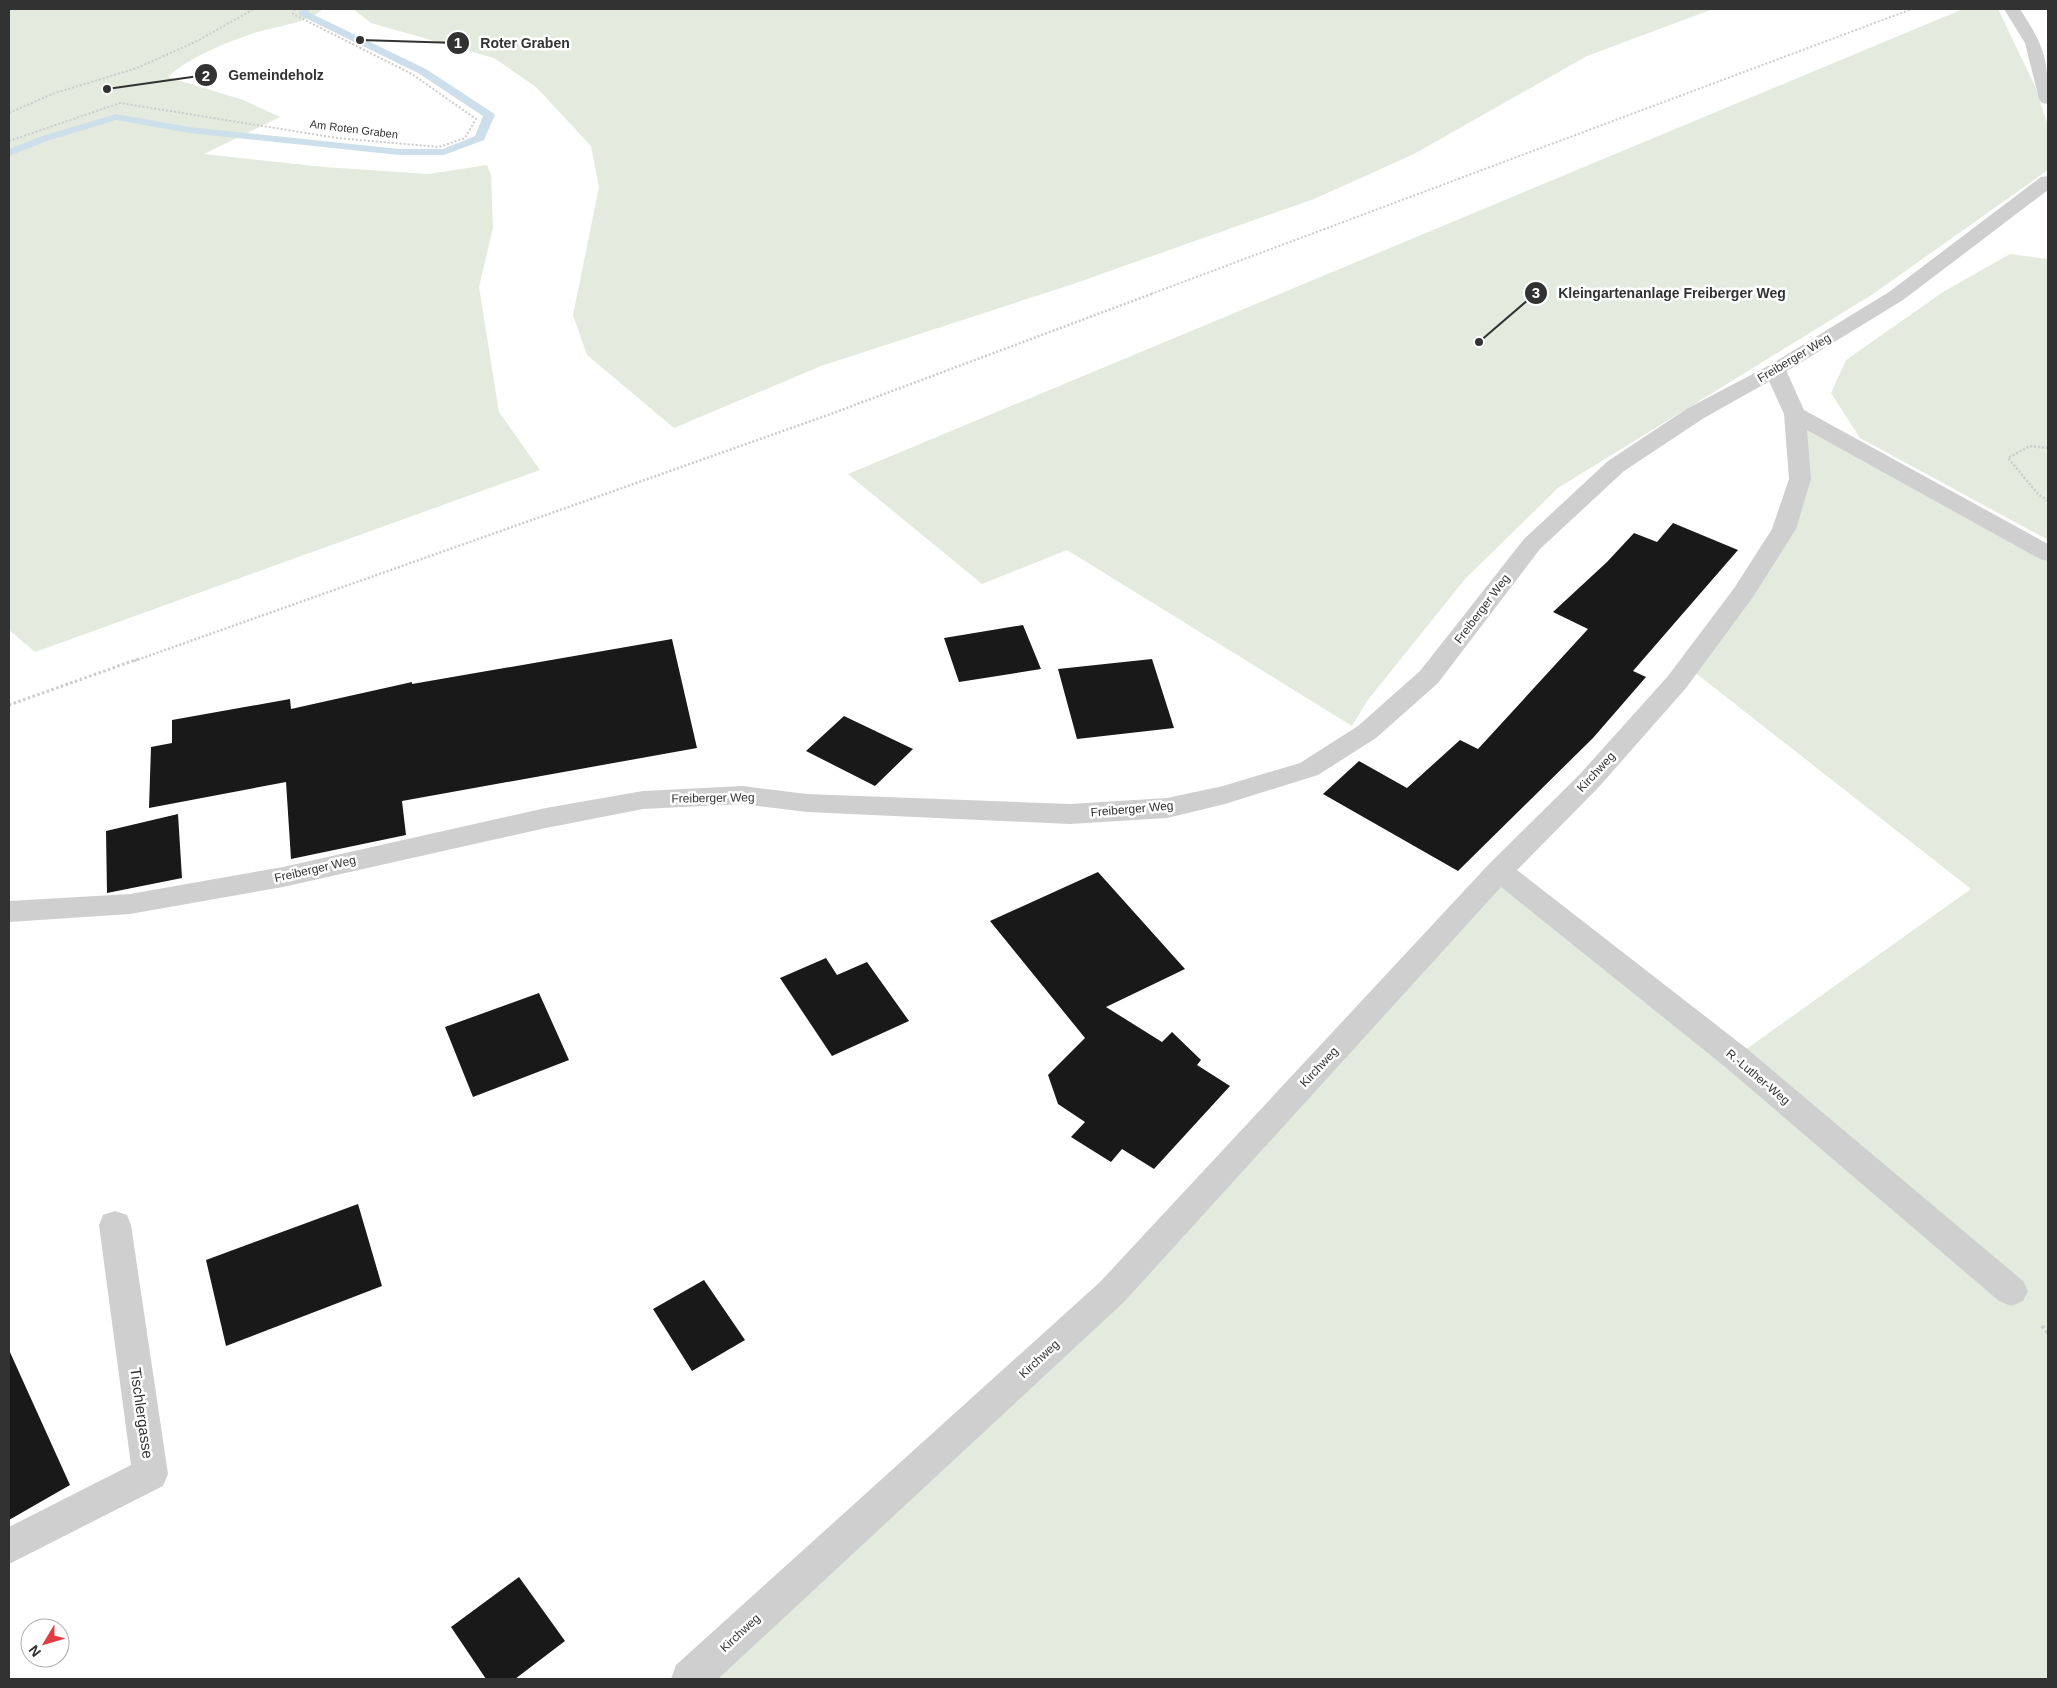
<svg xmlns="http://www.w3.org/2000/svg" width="2057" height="1688" font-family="Helvetica,sans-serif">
  <rect width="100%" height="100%" fill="#fff"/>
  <path fill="#e4ebde" d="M9 9H323C308 23 273 27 254 33 228 42 187 58 168 77L243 100 280 117 204 154 324 167 428 174 487 165 491 175 493 228 479 287 499 412 540 470 35 652 9 630Z
    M353 9H1713L1587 56 1414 154 1314 199 1073 284 821 366 674 428 587 355 573 315 599 187 591 146 536 87 494 58 371 23Z
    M1963 9H1998L2035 86 2048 125V170L1873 294 1558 488 1465 579 1367 701 1352 726 1067 550 982 584 848 474Z
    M2010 254 2048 259V540L1860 438 1831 393 1846 360 1943 292Z
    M1795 414 2048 554V1679H690L1112 1292 1499 871 1735 1057 1971 889 1688 667 1744 592 1800 479Z"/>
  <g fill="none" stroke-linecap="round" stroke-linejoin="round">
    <path fill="#cedfec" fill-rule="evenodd" d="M299 9H309L308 12 426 69 493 113 495 115 484 140 444 155H399L189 133 116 120 47 141 9 156V149L39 137 116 114 189 127 399 149H443L475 136 483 116 418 73 299 15Z"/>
  </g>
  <path fill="#191919" d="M1673 523 1738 550 1633 671 1646 677 1593 738 1458 871 1323 794 1359 761 1407 788 1460 740 1478 749 1588 629 1553 612 1607 562 1634 533 1657 542Z
    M1023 625 1041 669 959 682 944 638Z
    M672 639 697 748 402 801 406 835 291 859 286 782 149 808 151 747 172 743V720L290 699 291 709 412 682V684Z
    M1152 659 1174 728 1077 739 1058 669Z
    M844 716 913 749 875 786 806 751Z
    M178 814 182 878 107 893 106 831Z
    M1098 872 1185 969 1106 1007 1162 1042 1172 1032 1201 1060 1197 1065 1230 1086 1154 1169 1122 1149 1111 1162 1071 1137 1085 1122 1058 1104 1048 1075 1085 1038 990 921Z
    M826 958 837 975 867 962 909 1021 832 1056 780 978Z
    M539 993 569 1060 473 1097 445 1027Z
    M358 1204 382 1286 226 1346 206 1260Z
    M704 1280 745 1340 692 1371 653 1309Z
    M9 1350 70 1485 9 1520Z
    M519 1577 565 1641 515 1679H486L451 1627Z"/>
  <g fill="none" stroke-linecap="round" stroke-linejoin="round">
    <path stroke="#ccc" stroke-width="2" stroke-dasharray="2 2" stroke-linecap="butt" d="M9 113 52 94 137 68 197 41 254 9
      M9 141 120 103 337 138 439 147 465 138 476 119 412 74 293 14 295 9
      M1151 294 1912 9"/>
    <path stroke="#ccc" stroke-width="2.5" stroke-dasharray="2 2" stroke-linecap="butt" d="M2048 448 2030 446 2008 458 2038 494 2048 501
      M134 661 828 415 1154 293"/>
    <path stroke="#ccc" stroke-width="3" stroke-dasharray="2.5 2.5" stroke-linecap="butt" d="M9 705 138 659"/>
    <path stroke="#ccc" stroke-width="4" stroke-dasharray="3 3" stroke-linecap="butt" d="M2042 1326 2048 1333"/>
    <path fill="#cfcfcf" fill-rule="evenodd" d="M2004 9H2020C2045 48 2048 57 2048 104L2042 103 2039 99 2025 43Z
      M1775 364 1782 366 1786 370 1804 410 2048 544V561L2040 559 1807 430 1811 479 1796 529 1753 597 1686 688 1598 788 1517 870 1746 1048 2023 1281 2028 1291 2023 1301 2011 1306 1999 1301 1724 1066 1501 887 1124 1302 718 1679H671L676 1665 1100 1282 1489 864 1580 774 1668 676 1735 587 1772 529 1789 479 1784 414 1764 370 1768 366Z
      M115 1211 127 1215 131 1225 168 1474 163 1486 9 1564V1527L131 1465 99 1225 103 1215Z"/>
    <path fill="#cfcfcf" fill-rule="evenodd" d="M2048 176V190L1903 300 1782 374 1704 418 1624 471 1540 549 1438 683 1376 738 1318 775 1225 804 1167 818 1070 824 807 812 743 804 643 809 546 828 283 887 130 914 9 922V901L130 894 283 867 546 808 643 791 743 786 807 794 1070 804 1167 798 1223 786 1300 763 1358 726 1420 671 1524 539 1608 461 1688 408 1768 366 1889 292 2041 177Z"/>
  </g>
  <g text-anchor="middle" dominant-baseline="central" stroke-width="5" stroke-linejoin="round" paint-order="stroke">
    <g font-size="11" fill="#323232" stroke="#fff">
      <text transform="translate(354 129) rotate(7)">Am Roten Graben</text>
    </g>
    <g font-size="12" fill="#323232" stroke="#fff">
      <text transform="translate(1794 358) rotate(-31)">Freiberger Weg</text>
      <text transform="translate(1482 609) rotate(-53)">Freiberger Weg</text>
      <text transform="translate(1596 772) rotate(-47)">Kirchweg</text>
      <text transform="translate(713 798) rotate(-1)">Freiberger Weg</text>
      <text transform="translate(1132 809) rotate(-5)">Freiberger Weg</text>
      <text transform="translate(315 869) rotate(-13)">Freiberger Weg</text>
      <text transform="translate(1319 1067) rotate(-47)">Kirchweg</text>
      <text transform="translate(1758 1077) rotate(40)">R.-Luther-Weg</text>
      <text transform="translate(1039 1359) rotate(-43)">Kirchweg</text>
      <text transform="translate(740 1633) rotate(-43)">Kirchweg</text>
    </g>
    <g font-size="15" fill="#323232" stroke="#fff">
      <text transform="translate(142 1413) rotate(82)">Tischlergasse</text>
    </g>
  </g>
  <path fill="none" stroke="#323232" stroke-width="2" d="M360 40L458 43M107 89L206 75M1479 342L1536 293"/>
  <g fill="#323232" stroke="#fff" stroke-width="2">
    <circle cx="360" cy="40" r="5"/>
    <circle cx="107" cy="89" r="5"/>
    <circle cx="1479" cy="342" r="5"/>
    <circle cx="458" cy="43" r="12"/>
    <circle cx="206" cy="75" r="12"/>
    <circle cx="1536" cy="293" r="12"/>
  </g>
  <g font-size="15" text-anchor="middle" font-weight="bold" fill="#fff">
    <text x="458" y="48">1</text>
    <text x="206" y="81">2</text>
    <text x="1536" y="298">3</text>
  </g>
  <g font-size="14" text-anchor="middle" font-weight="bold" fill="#323232" stroke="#fff" stroke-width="5" stroke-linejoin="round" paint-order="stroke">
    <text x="525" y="48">Roter Graben</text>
    <text x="276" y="80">Gemeindeholz</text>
    <text x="1672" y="298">Kleingartenanlage Freiberger Weg</text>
  </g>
  <rect width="2057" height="1688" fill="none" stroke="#323232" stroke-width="20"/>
  <g transform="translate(45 1643) rotate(232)"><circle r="24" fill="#ffffff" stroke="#adadad"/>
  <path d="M0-4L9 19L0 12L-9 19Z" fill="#e13c41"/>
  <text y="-8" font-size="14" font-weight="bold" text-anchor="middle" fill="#323232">N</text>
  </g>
</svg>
